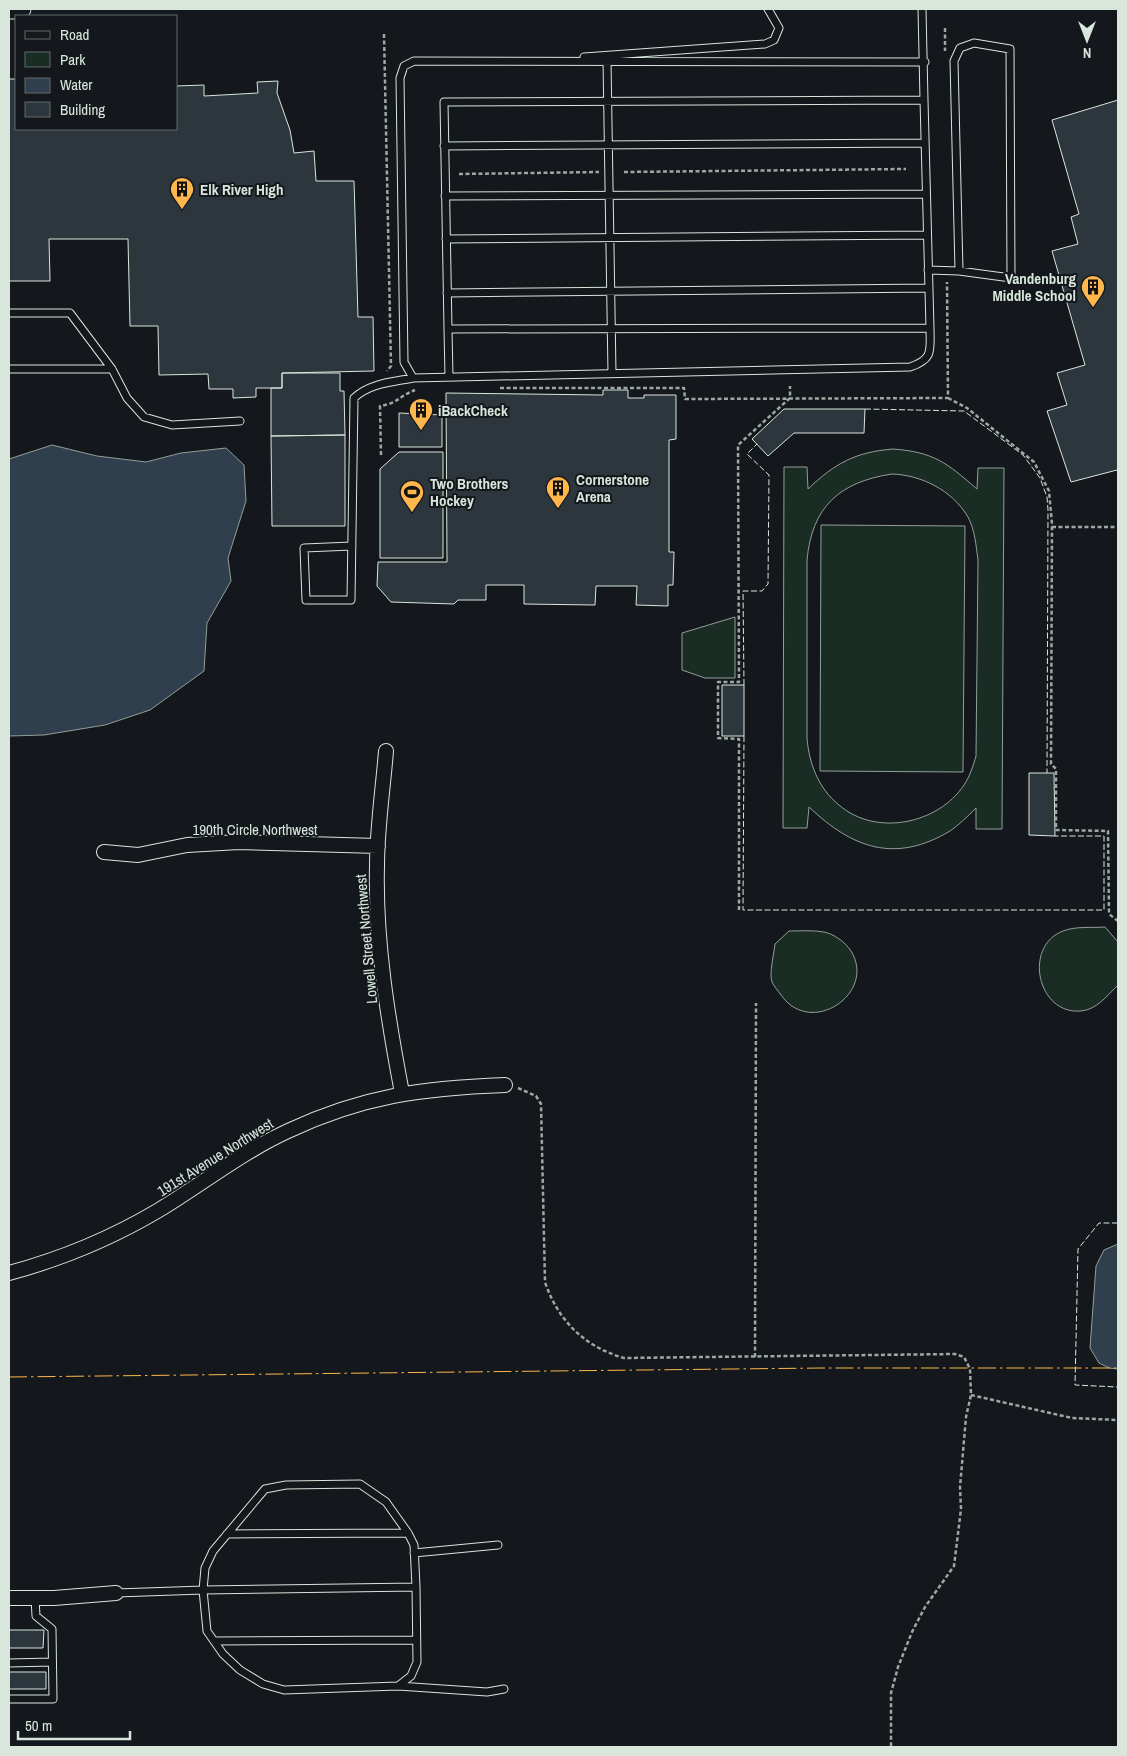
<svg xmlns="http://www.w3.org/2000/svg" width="1127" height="1756" font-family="'Archivo Narrow',sans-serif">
  <rect width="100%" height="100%" fill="#14181c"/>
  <path fill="#1a2d24" stroke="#939e99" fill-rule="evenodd" d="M893 449C934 452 947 463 977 489L978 468H1004L1002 829H976V808C968 816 959 825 950 831 895 864 852 848 809 807L807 828H783L784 467H807L808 489C835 463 856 452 893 449ZM892 474C921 475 952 490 968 517 975 530 976 546 978 560L976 756C973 766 970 776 964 785 938 824 876 837 839 805 818 788 809 763 807 738V560C812 507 839 482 892 474Z
    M821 525 965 526 963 772 820 771Z
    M735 617V678H705L682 670V633Z
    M1105 927 1118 942V985C1108 995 1096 1010 1081 1011 1037 1015 1023 946 1063 931 1075 926 1093 928 1105 927Z
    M789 931C800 931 813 930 824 932 834 934 845 942 851 951 877 993 811 1038 781 995 778 991 774 986 772 982 769 973 774 954 775 944Z"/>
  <path fill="#2f3f4d" stroke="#939e99" d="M52 445 97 456 146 462 181 453 226 448 244 465 246 501 228 558 231 581 207 623 204 671 150 710 105 725 44 735 9 736V459Z
    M1118 1244V1369L1109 1368 1099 1363 1090 1348 1096 1266 1104 1250Z"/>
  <path fill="#2c363c" stroke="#d8e6dc" d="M9 79H16V129H176V86L204 85V96L258 93 257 82 278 81 277 93 290 130 294 153 314 151 316 181H354L358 317H373L374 371 282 373V388H256V397L233 398V389H209L208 374 159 375 158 326H130L128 239H49L50 281H9Z
    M1118 100V473L1117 470 1071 482 1047 411 1067 405 1057 373 1085 365 1052 251 1078 244 1071 217 1079 214 1052 120Z
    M282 373H340V391H344L345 435 271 436V388H282Z
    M603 390H628V398H644V395H676V439L669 440V552H674L673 585H668V606L636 605 637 586H596L595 605 524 604V585H486V600H458L454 604 391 602 377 586 378 562H447L446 393 603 395Z
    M784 409H865L864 433H794L768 456 752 439Z
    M399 413 442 415V447H399Z
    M345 435V526H272L271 436Z
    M399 452H443V558H380V469Z
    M722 685H744V736H722Z
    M1029 773H1054L1055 836 1029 835Z
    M9 1630H44L43 1648H9Z
    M9 1672H46V1689H9Z"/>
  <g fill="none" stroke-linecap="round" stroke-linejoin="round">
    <g stroke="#d8e6dc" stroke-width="9">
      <path id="lane" d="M922 9 924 100 930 328C930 350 934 359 910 367L413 378 404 362 400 78 404 66 414 61 925 62
        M974 43 1010 49 1011 278 959 271 954 61 960 48Z
        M584 57 765 44 774 40 779 28 768 9
        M607 60 612 373
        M444 146 925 143
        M445 196 926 194
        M446 239 927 235
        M928 270 959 271
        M447 293 928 288
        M9 313H70L112 369 127 398 144 417 172 425 240 421
        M448 329 444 102 924 100
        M9 369H112
        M449 377 448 329 930 328
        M352 546 304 548 306 600H351L354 398C370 383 393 382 413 378
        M227 1534 408 1533
        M414 1553 498 1545
        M116 1593 203 1590 416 1587 414 1545 408 1533 386 1502 360 1484 286 1485 265 1489 213 1551 205 1568 203 1590 207 1631 223 1654 240 1670 263 1684 284 1690 398 1686 411 1676 417 1662 416 1587
        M214 1641 416 1640
        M9 1663 52 1662
        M398 1686 487 1692 504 1689
        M9 1699H53L52 1629 36 1616 35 1598"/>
    </g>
    <g stroke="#d8e6dc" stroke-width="16">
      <path id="street" d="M386 751C383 789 377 828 377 866 375 941 388 1019 402 1093
        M104 852 138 855 187 845 239 842 378 846
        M9 1273C61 1259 112 1238 159 1210 202 1184 242 1152 288 1131 362 1096 423 1088 505 1085
        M9 1598H54L116 1593"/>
    </g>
    <g stroke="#d8e6dc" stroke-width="21">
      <path id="secondary" d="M9 9H21"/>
    </g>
    <path stroke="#9da8a2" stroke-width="2.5" stroke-dasharray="4 2.5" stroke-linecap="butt" d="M945 28V51
      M384 34 391 366 387 371
      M624 172 906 169
      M459 174 599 172
      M500 388H684L685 399 948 398 947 282
      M948 398 967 408 1034 462 1049 491 1052 524 1051 764 1056 769V830L1108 831 1109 914 1118 921
      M381 455 380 406C399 403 399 396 415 390
      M1052 527H1118
      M739 910V739L718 738V682H739L738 445 790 398V386
      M518 1088 536 1096 541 1104 545 1282C558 1321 585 1347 624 1358L955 1354 964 1357 970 1369 971 1395 966 1417 960 1487 961 1509 954 1566 925 1607 912 1632 898 1667 891 1693V1747
      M755 1357 756 1003
      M971 1395 1072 1418 1118 1420"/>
    <use href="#lane" stroke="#14181c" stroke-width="7"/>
    <use href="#street" stroke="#14181c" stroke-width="14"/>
    <use href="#secondary" stroke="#14181c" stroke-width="19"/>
    <path stroke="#d8e6dc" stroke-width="1" stroke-dasharray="6 2.5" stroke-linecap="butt" d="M865 409 964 411 1023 455 1040 478 1047 497 1048 510 1047 773
      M744 685 743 591H762L768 584 769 475 747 454 757 444
      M744 736 743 910H1104V836H1055
      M1118 1223H1099L1078 1249 1075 1385 1118 1387"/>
    <path stroke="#ffb74d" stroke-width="1" stroke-dasharray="18 4 2.5 4" stroke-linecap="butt" d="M9 1377 823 1368H1118"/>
  </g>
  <defs>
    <g id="building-pin" transform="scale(1.25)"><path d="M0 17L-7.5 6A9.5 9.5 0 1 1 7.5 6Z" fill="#ffb74d" stroke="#14181c"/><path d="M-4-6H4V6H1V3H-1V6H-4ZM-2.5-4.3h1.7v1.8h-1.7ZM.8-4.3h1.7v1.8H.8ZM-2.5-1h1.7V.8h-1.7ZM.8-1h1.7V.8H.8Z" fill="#111"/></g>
    <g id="stadium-pin" transform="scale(1.25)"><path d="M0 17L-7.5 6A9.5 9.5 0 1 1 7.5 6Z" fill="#ffb74d" stroke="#14181c"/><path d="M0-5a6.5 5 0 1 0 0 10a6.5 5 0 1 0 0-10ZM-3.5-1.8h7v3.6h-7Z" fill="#111"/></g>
  </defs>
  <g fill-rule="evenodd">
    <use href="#building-pin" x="182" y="189"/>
    <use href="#building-pin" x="1093" y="287"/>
    <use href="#building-pin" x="421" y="410"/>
    <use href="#building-pin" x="558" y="488"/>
    <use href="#stadium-pin" x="412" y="492"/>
  </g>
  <g text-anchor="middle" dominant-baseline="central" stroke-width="4" stroke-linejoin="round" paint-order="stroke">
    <g font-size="15" font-weight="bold" fill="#d8e6dc" stroke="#14181c" text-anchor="start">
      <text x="200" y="189">Elk River High</text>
      <text x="1076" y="278" text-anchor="end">Vandenburg<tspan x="1076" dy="17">Middle School</tspan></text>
      <text x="438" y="410">iBackCheck</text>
      <text x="576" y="479">Cornerstone<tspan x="576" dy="17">Arena</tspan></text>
      <text x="430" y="483">Two Brothers<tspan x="430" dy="17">Hockey</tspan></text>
    </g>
    <g font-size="15" fill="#d8e6dc" stroke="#14181c">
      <text x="255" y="829">190th Circle Northwest</text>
      <text transform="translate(366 939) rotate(-95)">Lowell Street Northwest</text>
      <text transform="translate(215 1157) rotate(-32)">191st Avenue Northwest</text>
    </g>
  </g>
  <rect width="1127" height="1756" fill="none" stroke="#d8e6dc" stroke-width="20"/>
  <rect x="15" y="15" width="162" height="115" fill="#14181c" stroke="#626a69"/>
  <rect x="25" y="31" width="25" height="8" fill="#14181c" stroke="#626a69"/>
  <text x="60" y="40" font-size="15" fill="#d8e6dc">Road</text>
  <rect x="25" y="52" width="25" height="15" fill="#1a2d24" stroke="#626a69"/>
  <text x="60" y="65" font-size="15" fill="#d8e6dc">Park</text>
  <rect x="25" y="78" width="25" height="15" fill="#2f3f4d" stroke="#626a69"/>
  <text x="60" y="90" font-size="15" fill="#d8e6dc">Water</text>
  <rect x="25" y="102" width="25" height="15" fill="#2c363c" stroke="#626a69"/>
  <text x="60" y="115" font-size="15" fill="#d8e6dc">Building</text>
  <g transform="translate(1087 40) rotate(180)" stroke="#14181c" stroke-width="4" paint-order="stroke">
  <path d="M0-4L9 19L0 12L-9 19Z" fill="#d8e6dc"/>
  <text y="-8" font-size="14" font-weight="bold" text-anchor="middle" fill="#d8e6dc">N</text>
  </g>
  <path d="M18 1731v8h112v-8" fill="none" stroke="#d8e6dc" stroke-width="2.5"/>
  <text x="25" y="1731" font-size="15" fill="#d8e6dc" stroke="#14181c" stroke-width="4" paint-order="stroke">50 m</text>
</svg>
